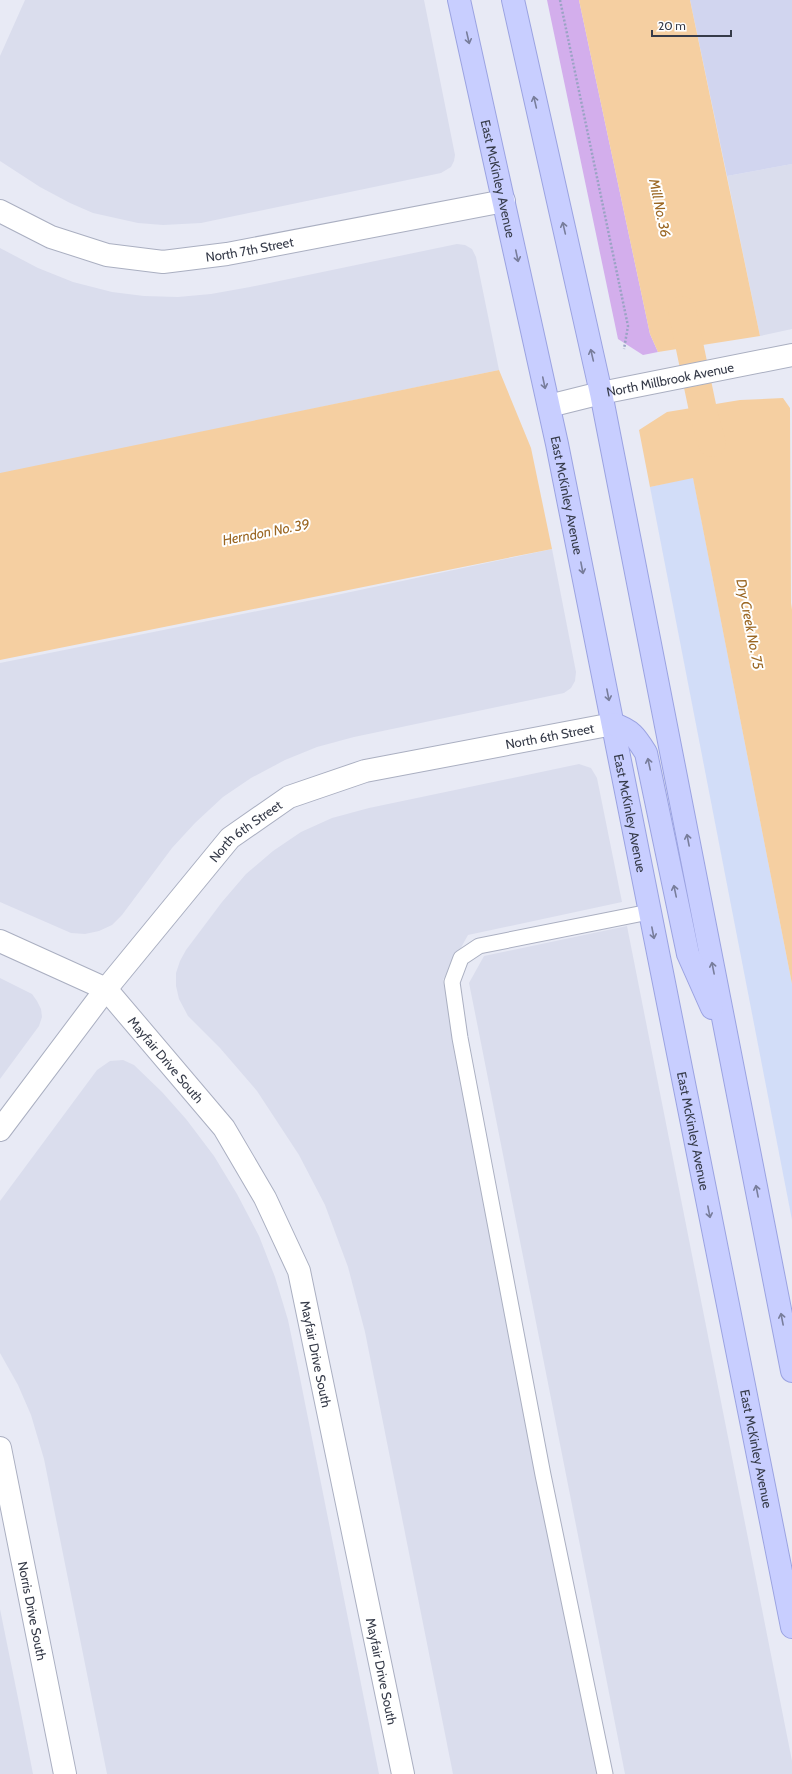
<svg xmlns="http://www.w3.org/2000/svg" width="792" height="1774" font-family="Cabin,sans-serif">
  <rect width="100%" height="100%" fill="#e8eaf5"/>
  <path fill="#dadded" d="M25 0H424L455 155 454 161 451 167 441 173 201 223 163 225 138 223 93 213 70 203 40 187 0 161V56Z
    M792 164V329L760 336 727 176Z
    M457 244 465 245 472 249 476 257 499 370 0 474V248L38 268 73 282 112 292 144 296 178 297 211 294 250 287Z
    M552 549 576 672 575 681 571 688 564 693 354 737 317 747 285 760 251 778 223 797 195 823 172 848 122 915 112 925 99 931 85 934 71 933 0 902V663L327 597Z
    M579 764 591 768 597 778 622 902 468 935 443 980 601 1774H453L365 1332 348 1267 325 1205 299 1155 257 1091 220 1048 188 1016 179 999 176 986V973L180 961 186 950 222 902 246 874 273 851 301 832 332 818 369 808Z
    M627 926 792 1761V1774H625L479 1033 469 983 484 956Z
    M0 978 32 994 37 1001 41 1009 42 1017 39 1026 0 1079Z
    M123 1060 134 1065 162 1092 186 1119 214 1156 237 1194 259 1236 275 1277 288 1320 298 1368 379 1774H107L44 1459 31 1415 18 1385 0 1353V1201L97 1070 110 1061Z
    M0 1609 22 1718 33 1774H0Z"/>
  <path fill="#d2ddf8" d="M693 477 792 984V1220L650 487Z"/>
  <path fill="#d1d5ef" d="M690 0H792V164L727 176Z"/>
  <path fill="#d3aeec" d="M547 0H579L650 334 658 352 643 355 618 339Z"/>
  <path fill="#f5cfa1" d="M579 0H690L760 336 658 352 650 334Z
    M499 370 531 448 552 549 0 660V473Z
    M783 398 790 408 791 603 792 610V984L693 478 650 487 639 430 667 412 740 400Z"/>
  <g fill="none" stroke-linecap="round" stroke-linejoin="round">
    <path stroke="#f5cfa1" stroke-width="28" d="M682 310 704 415 712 443"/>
    <g stroke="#aaafc1" stroke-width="17">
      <path id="service" d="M605 1774 543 1475 460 1038 452 982 461 958 479 946 649 912"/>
    </g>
    <g stroke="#aaafc1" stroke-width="24">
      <g id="minor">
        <path id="s1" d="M0 211 51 237 107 255 163 262 227 254 504 201"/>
        <path id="s2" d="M549 406 601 393 792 355"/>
        <path id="s3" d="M0 941 106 989 224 1128 265 1198 299 1271 403 1774"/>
        <path id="s4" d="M0 1130 106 989 230 838 289 797 365 771 613 724"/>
        <path id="s5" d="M0 1448 65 1774"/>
      </g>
    </g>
    <g stroke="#9ba3e1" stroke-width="24">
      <g id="secondary">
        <path id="s6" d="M459 0 557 444 792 1627"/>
        <path d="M513 0 601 393 792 1371"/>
        <path d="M613 724C632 730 636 737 646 753L688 954 712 1008"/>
      </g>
    </g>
    <path stroke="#9aa3c4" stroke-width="2.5" stroke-dasharray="2 2" stroke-linecap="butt" d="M560 0 628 326 624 349"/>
    <use href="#service" stroke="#fff" stroke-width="15"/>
    <use href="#minor" stroke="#fff" stroke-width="22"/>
    <use href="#secondary" stroke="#c8ceff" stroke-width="22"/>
  </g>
  <defs><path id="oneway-shaft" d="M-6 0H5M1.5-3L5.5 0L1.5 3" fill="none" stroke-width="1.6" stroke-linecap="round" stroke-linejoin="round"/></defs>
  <g stroke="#787d9b">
    <use href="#oneway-shaft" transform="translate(468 38) rotate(77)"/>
    <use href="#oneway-shaft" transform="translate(535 102) rotate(-103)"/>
    <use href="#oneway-shaft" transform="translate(564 228) rotate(-103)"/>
    <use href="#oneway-shaft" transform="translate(517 256) rotate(78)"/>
    <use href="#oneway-shaft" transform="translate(592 355) rotate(-103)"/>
    <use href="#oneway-shaft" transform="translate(544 383) rotate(78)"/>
    <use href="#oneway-shaft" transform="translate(582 568) rotate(79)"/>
    <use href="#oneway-shaft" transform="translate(608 695) rotate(79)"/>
    <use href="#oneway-shaft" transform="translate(649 764) rotate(-102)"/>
    <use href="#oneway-shaft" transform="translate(688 840) rotate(-101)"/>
    <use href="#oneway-shaft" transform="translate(675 891) rotate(-102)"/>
    <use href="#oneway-shaft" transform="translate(653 933) rotate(79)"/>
    <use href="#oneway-shaft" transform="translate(713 968) rotate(-101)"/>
    <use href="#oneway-shaft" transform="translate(757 1191) rotate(-101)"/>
    <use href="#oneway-shaft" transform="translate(709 1212) rotate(79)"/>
    <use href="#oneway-shaft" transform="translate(782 1319) rotate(-101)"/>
  </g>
  <g text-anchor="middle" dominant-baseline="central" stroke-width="4" stroke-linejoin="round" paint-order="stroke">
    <g font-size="13" fill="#363b49" stroke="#fff">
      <text stroke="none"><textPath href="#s6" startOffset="183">East McKinley Avenue</textPath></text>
      <text stroke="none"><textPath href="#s1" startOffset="260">North 7th Street</textPath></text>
      <text stroke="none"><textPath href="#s2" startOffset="124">North Millbrook Avenue</textPath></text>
      <text stroke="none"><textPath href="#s6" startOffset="507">East McKinley Avenue</textPath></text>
      <text stroke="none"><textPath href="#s4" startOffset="712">North 6th Street</textPath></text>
      <text stroke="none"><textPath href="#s6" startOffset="831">East McKinley Avenue</textPath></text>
      <text stroke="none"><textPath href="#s4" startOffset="388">North 6th Street</textPath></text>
      <text stroke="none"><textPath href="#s3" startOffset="209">Mayfair Drive South</textPath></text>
      <text stroke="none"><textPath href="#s6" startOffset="1155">East McKinley Avenue</textPath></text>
      <text stroke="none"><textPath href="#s3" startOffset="545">Mayfair Drive South</textPath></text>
      <text stroke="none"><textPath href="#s6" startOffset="1479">East McKinley Avenue</textPath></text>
      <text stroke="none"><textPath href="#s5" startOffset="166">Norris Drive South</textPath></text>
      <text stroke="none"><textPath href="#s3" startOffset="869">Mayfair Drive South</textPath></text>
    </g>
    <g font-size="14" font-style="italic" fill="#9b6723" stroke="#fff">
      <text transform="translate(660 208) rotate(78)">Mill No. 36</text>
      <text transform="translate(266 532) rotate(-11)">Herndon No. 39</text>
      <text transform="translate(750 624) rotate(79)">Dry Creek No. 75</text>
    </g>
  </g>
  <path d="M652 30v6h79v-6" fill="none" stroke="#363b49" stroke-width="2"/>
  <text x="658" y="30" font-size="12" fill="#363b49" stroke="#ffffff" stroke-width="3" paint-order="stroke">20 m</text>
</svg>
